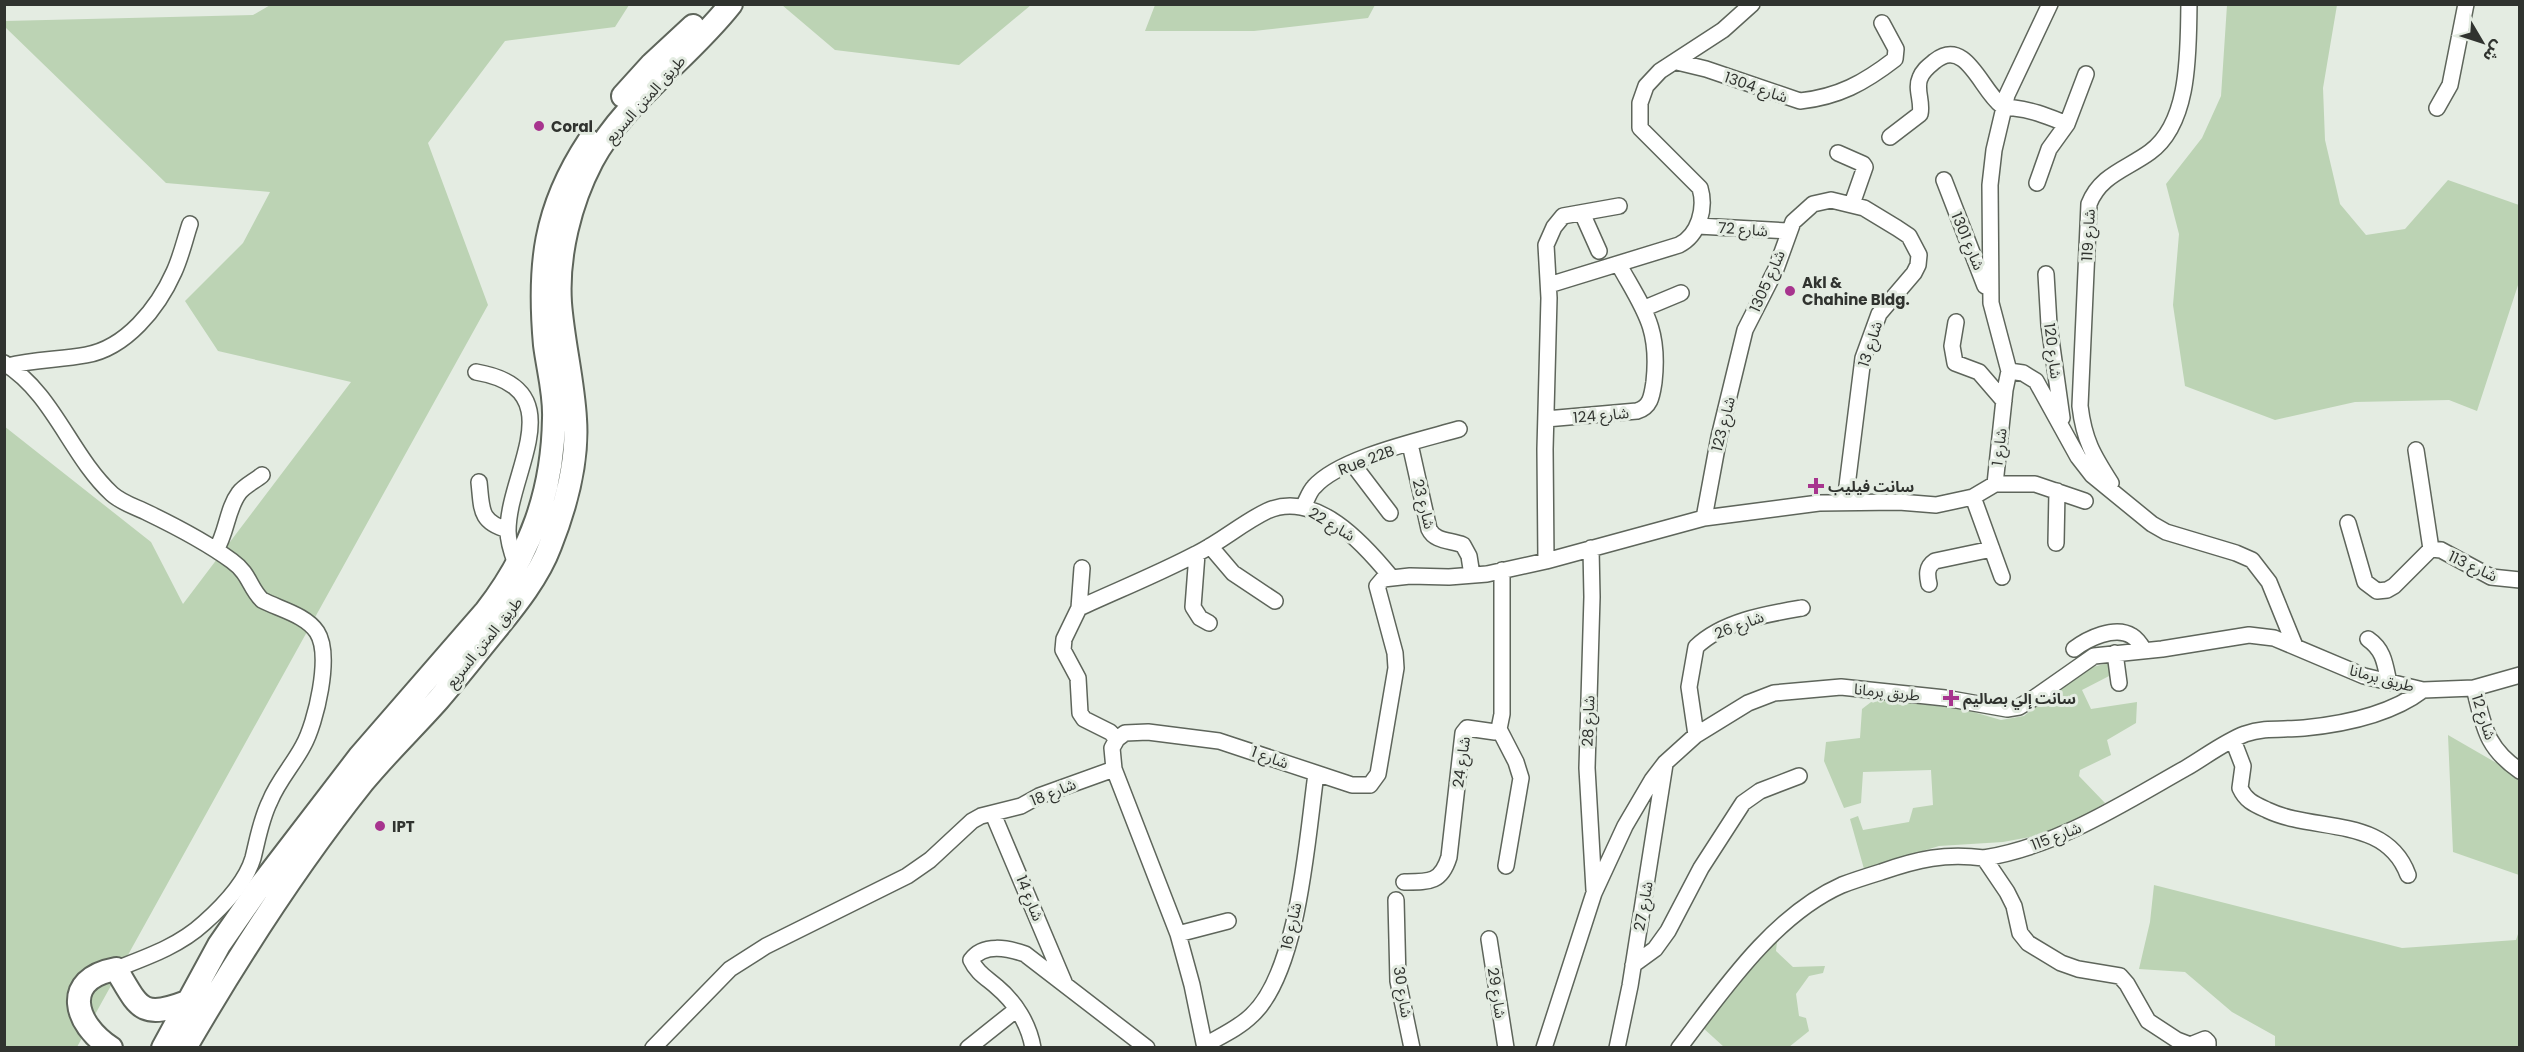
<svg xmlns="http://www.w3.org/2000/svg" width="2524" height="1052" font-family="Poppins,'Noto Sans Arabic',sans-serif">
  <rect width="100%" height="100%" fill="#e4ece2"/>
  <path fill="#bcd3b4" d="M272 4 629 5 615 27 505 41 428 143 488 305 77 1047H5L4 426 151 542 183 604 351 382 218 351 185 301 243 243 270 192 166 183 5 27V21L253 15Z
    M782 5H1031L959 65 835 50Z
    M1155 5V4L1375 5 1368 18 1254 31H1145Z
    M2227 5H2337L2323 88 2325 140 2340 204 2366 235 2405 229 2448 180 2519 205V282L2477 411 2449 400 2355 402 2275 420 2185 386 2173 305 2179 234 2166 184 2202 138 2221 96Z
    M2112 662 2113 674 2082 690 2091 709 2137 702 2136 723 2107 740 2111 755 2080 770 2079 776 2105 803 2056 832 2003 842 1939 846 1864 869 1850 819 1858 816 1863 830 1909 822 1913 808 1933 805 1931 770 1863 772 1861 803 1844 808 1824 761 1826 742 1860 738 1862 709 1875 699 1963 709 2001 720 2024 716 2078 671Z
    M2448 735 2519 776V875L2453 852Z
    M2154 885 2402 948 2516 940 2519 931V1047H2275V1036L2232 1012 2185 972 2139 969 2150 922Z
    M1774 935 1777 942 1776 951 1793 967 1825 966 1823 973 1809 976 1796 994 1799 1016 1806 1018 1809 1031 1789 1047H1724L1702 1027Z"/>
  <g fill="none" stroke-linecap="round" stroke-linejoin="round">
    <g stroke="#5e655b" stroke-width="18">
      <path id="minor" d="M1677 62 1706 69 1800 101C1838 97 1864 83 1895 59L1896 49 1882 23
        M2437 108 2450 85 2466 4
        M1890 137 1920 114C1923 102 1915 89 1920 78 1923 70 1929 66 1935 61 1966 37 1981 90 2001 105 2005 108 2009 108 2014 108 2033 110 2049 117 2067 124
        M1838 153 1863 164 1865 167 1852 204
        M1944 180 1985 286
        M2037 183 2049 149 2067 124 2086 74
        M1582 213 1599 251
        M1698 226 1787 231
        M2046 274 2049 325 2062 418
        M1549 285 1679 245C1699 235 1706 208 1700 188L1640 128V103L1646 86 1660 71 1723 30 1752 4
        M1645 308 1681 293
        M1956 322 1952 346 1955 363 1979 372 2004 401
        M4 363C54 394 70 455 112 494 122 503 136 507 148 513 177 527 206 542 232 561 250 574 249 587 262 600 279 609 306 615 317 632 332 655 316 723 303 746 293 765 278 781 270 801 261 819 258 838 253 858 246 882 223 906 204 923 179 946 147 957 116 969
        M8 366C34 359 60 360 86 355 126 348 158 308 174 272 181 257 185 239 190 224
        M2009 371 1991 303 1990 185 1994 150 2007 95 2050 4
        M476 372C575 389 508 471 508 531 508 544 513 556 517 567
        M1546 419 1637 411C1651 407 1652 395 1654 382 1660 328 1644 310 1619 265
        M1410 444 1429 529C1435 542 1451 540 1463 545L1469 556 1472 575
        M2416 450 2431 549
        M1352 463 1390 513
        M479 482C482 509 479 522 508 530
        M2111 483C2093 455 2084 440 2080 406L2089 204C2100 175 2127 169 2150 152 2191 122 2188 49 2189 4
        M1995 484H2035L2085 501
        M1973 497 2002 577
        M1303 507C1307 500 1309 492 1314 487 1339 458 1421 440 1459 429
        M1704 518 1719 437 1745 330 1776 269 1793 222 1813 204 1831 200 1864 208 1897 228 1909 236 1919 255 1918 265 1914 273 1879 314 1863 358 1845 502
        M2348 523 2365 582 2377 591 2387 590 2394 586 2431 549 2441 550 2491 577 2520 580
        M2056 543 2057 491
        M1210 546 1233 573 1275 601
        M1591 548 1592 597 1587 768 1594 890
        M216 550C227 532 227 509 239 493 244 486 255 481 262 475
        M1197 554 1193 607 1200 618 1209 623
        M1546 561 1545 449 1549 298 1546 245 1554 227 1563 216 1619 206
        M1082 568 1079 608 1064 639 1063 650 1078 678 1080 713 1084 719 1110 732 1117 739
        M1929 584C1927 575 1926 567 1935 561L1992 549
        M1079 608C1118 590 1158 574 1196 554 1221 542 1242 523 1267 511 1315 489 1364 544 1391 577
        M2368 639C2384 650 2385 664 2389 683
        M2074 649C2087 639 2115 625 2132 636 2137 639 2141 645 2144 650
        M2115 653 2119 683
        M2474 688C2484 726 2485 747 2520 771
        M1499 729 1516 762 1521 778 1506 866
        M1696 735 1689 687 1696 647C1723 621 1767 614 1802 608
        M2233 740 2243 766 2240 788C2246 801 2254 804 2267 810 2315 833 2386 815 2408 875
        M993 814 1064 982
        M1404 882C1429 882 1441 883 1449 857L1463 733 1467 728 1495 732 1499 729 1502 714V570
        M1396 900 1398 981 1412 1048
        M1178 934 1228 921
        M1489 939 1506 1048
        M1633 965 1655 949 1668 931 1701 868 1743 803 1760 791 1799 776
        M1205 1045C1221 1036 1239 1028 1252 1015 1299 971 1307 838 1316 774
        M653 1048 730 969 766 946 907 876 930 860 972 821 981 816 1021 806 1039 796 1114 769
        M968 1048 1017 1009
        M1033 1048C1029 1024 1015 1002 997 987 987 978 977 973 971 960 983 943 1008 948 1025 954L1147 1048
        M1205 1048 1192 985 1178 934 1114 769 1112 748 1117 739 1125 733 1148 732 1219 741 1352 785H1370L1378 774 1396 668 1395 653 1377 586 1383 579 1410 576 1449 577 1487 574 1546 561 1704 518 1819 503 1899 502 1936 505 1973 497 1995 484 2005 390 2009 371 2023 373 2036 381 2078 457 2092 475 2152 524 2166 532 2236 553 2252 560 2269 582 2295 646
        M1544 1048 1594 893 1625 826 1652 780 1665 763 1696 735 1748 703 1774 693 1841 687 1945 698 2007 709 2019 707 2034 698 2094 656 2162 649 2249 635 2274 638 2364 676 2423 690 2474 688 2520 675
        M1617 1048 1630 986 1665 764
        M1679 1048C1723 990 1774 915 1842 885 1855 880 1868 876 1881 872 1918 859 1945 853 1984 858
        M2208 1048V1042L2205 1039 2190 1045 2177 1040 2148 1021 2127 984 2120 976 2078 969 2061 963 2028 943 2020 933 2014 906 2007 892 1984 858C2058 846 2122 804 2186 768 2205 757 2224 742 2245 734 2265 727 2283 730 2304 728 2345 724 2390 715 2423 690"/>
    </g>
    <g stroke="#5e655b" stroke-width="26">
      <path id="highway" d="M623 96 652 64 693 26
        M111 1048C74 1024 61 979 116 969 139 1007 140 1020 187 1002
        M163 1048 219 945 258 889 360 756 486 611C531 553 553 491 554 418 555 393 548 369 545 345 538 266 544 209 589 141
        M185 1048C239 955 296 866 363 782 387 753 414 727 438 700 457 678 475 655 493 633 514 607 538 578 550 546 565 508 578 461 575 419 573 381 563 342 560 303 557 255 570 203 592 161 624 101 689 58 731 4"/>
    </g>
    <use href="#minor" stroke="#fff" stroke-width="15"/>
    <use href="#highway" stroke="#fff" stroke-width="22"/>
  </g>
  <g fill="#a7348e" stroke="#e4ece2" stroke-width="2">
    <circle cx="539" cy="126" r="6"/>
    <circle cx="1790" cy="291" r="6"/>
    <path d="M1813 477h6v6h6v6h-6v6h-6v-6h-6v-6h6z"/>
    <path d="M1948 689h6v6h6v6h-6v6h-6v-6h-6v-6h6z"/>
    <circle cx="380" cy="826" r="6"/>
  </g>
  <g text-anchor="middle" dominant-baseline="central" stroke-width="6" stroke-linejoin="round" paint-order="stroke">
    <g font-size="15" fill="#30332f" stroke="#e4ece2">
      <text transform="translate(1756 87) rotate(19)">شارع 1304</text>
      <text transform="translate(645 99) rotate(-48)">طريق المتن السريع</text>
      <text transform="translate(1743 229) rotate(4)">شارع 72</text>
      <text transform="translate(2088 235) rotate(-87)">شارع 119</text>
      <text transform="translate(1968 241) rotate(67)">شارع 1301</text>
      <text transform="translate(1767 281) rotate(-66)">شارع 1305</text>
      <text transform="translate(1870 344) rotate(-72)">شارع 13</text>
      <text transform="translate(2053 351) rotate(83)">شارع 120</text>
      <text transform="translate(1601 415) rotate(-5)">شارع 124</text>
      <text transform="translate(1723 424) rotate(-76)">شارع 123</text>
      <text transform="translate(1999 447) rotate(-83)">شارع 1</text>
      <text transform="translate(1366 460) rotate(-21)">Rue 22B</text>
      <text transform="translate(1424 504) rotate(76)">شارع 23</text>
      <text transform="translate(1332 524) rotate(31)">شارع 22</text>
      <text transform="translate(2473 566) rotate(25)">شارع 113</text>
      <text transform="translate(1739 625) rotate(-21)">شارع 26</text>
      <text transform="translate(484 642) rotate(-51)">طريق المتن السريع</text>
      <text transform="translate(2382 678) rotate(15)">طريق برمانا</text>
      <text transform="translate(1887 692) rotate(6)">طريق برمانا</text>
      <text transform="translate(2484 717) rotate(72)">شارع 12</text>
      <text transform="translate(1588 721) rotate(-88)">شارع 28</text>
      <text transform="translate(1270 757) rotate(20)">شارع 1</text>
      <text transform="translate(1461 762) rotate(-82)">شارع 24</text>
      <text transform="translate(1053 792) rotate(-22)">شارع 18</text>
      <text transform="translate(2056 836) rotate(-21)">شارع 115</text>
      <text transform="translate(1030 898) rotate(68)">شارع 14</text>
      <text transform="translate(1643 906) rotate(-80)">شارع 27</text>
      <text transform="translate(1291 926) rotate(-77)">شارع 16</text>
      <text transform="translate(1403 992) rotate(81)">شارع 30</text>
      <text transform="translate(1497 993) rotate(81)">شارع 29</text>
    </g>
    <g font-size="15" font-weight="bold" fill="#30332f" stroke="#e4ece2" text-anchor="start">
      <text x="551" y="126">Coral</text>
      <text x="1802" y="282">Akl &amp;<tspan x="1802" dy="17">Chahine Bldg.</tspan></text>
      <text x="1828" y="486">سانت فيليب</text>
      <text x="1963" y="698">سانت إلي بصاليم</text>
      <text x="392" y="826">IPT</text>
    </g>
  </g>
  <rect width="2524" height="1052" fill="none" stroke="#30332f" stroke-width="12"/>
  <g transform="translate(2482 42) rotate(129)" stroke="#e4ece2" stroke-width="4.5" paint-order="stroke">
  <path d="M0-4.5L10 22L0 15L-10 22Z" fill="#30332f"/>
  <text y="-9" font-size="16" font-weight="bold" text-anchor="middle" fill="#30332f">ش</text>
  </g>
</svg>
